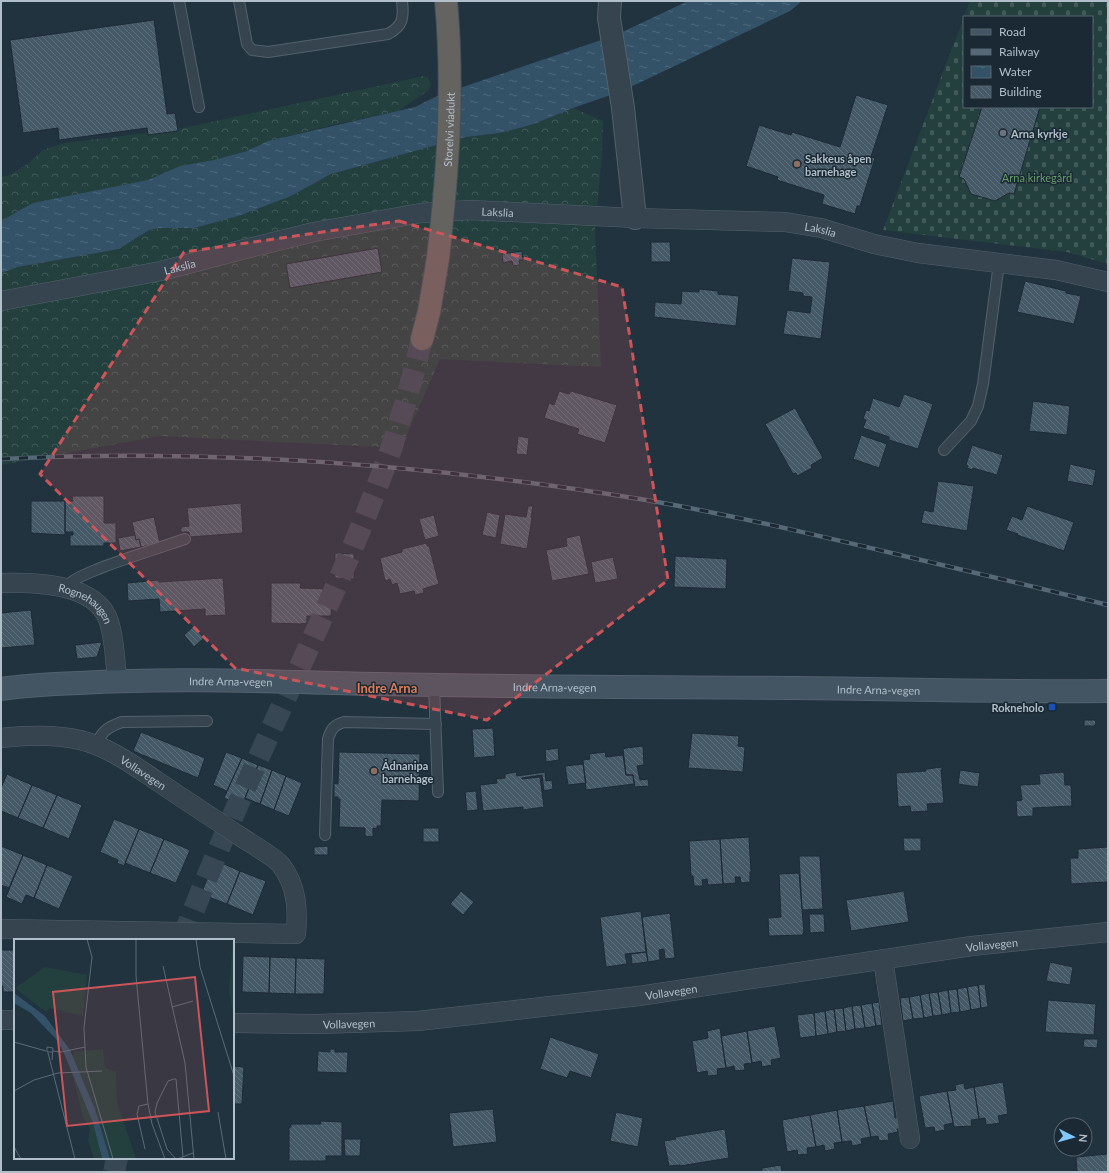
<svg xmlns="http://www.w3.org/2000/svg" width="1109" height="1173" font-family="Lato,sans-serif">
  <defs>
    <pattern id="forest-crowns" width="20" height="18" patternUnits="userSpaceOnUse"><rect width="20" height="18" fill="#23403f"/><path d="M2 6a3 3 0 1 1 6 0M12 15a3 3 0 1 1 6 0" fill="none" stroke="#415a59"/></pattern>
    <pattern id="cemetery-stones" width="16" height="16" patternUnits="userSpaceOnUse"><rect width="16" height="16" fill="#23403f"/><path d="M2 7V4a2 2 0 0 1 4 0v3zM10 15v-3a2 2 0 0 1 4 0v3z" fill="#415a59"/></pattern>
    <pattern id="water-ripples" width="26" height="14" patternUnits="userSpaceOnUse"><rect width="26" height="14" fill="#335268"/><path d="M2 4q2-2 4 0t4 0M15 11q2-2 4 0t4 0" fill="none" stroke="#4e697c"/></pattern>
    <pattern id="building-back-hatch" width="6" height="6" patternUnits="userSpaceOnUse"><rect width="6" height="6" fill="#455966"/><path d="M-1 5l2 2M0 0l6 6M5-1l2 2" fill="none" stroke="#5d6f7b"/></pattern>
  </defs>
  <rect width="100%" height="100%" fill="#21333f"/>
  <path fill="url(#forest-crowns)" d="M424 76 428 78 431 84 429 90 398 111 333 125 268 141 247 151 214 160 180 166 148 180 1 221V177L10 175 29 163 43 150 64 143 179 129Z
    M573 108 603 121 602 154 595 230 601 367 440 359 401 448 160 436 1 465V273L18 267 119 249 149 230 160 228H194L291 196 331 174 466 137 500 133 534 124Z"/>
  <path fill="url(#cemetery-stones)" fill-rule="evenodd" d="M970 1H1108V264L1067 252 883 230ZM964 17H1092V107H964Z"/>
  <path fill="url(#water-ripples)" d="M688 1H802L790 11 622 91 573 108 534 124 500 133 466 137 331 174 291 196 238 216 194 228H160L149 230 119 249 18 267 1 273V221L33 203 148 180 180 166 214 160 247 151 268 141 415 107 439 95 616 35Z"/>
  <path fill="url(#building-back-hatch)" stroke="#1d2b36" d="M154 20 167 114 175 113 178 131 148 135 147 128 59 140 58 128 23 133 10 40Z
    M856 95 888 105 871 157 875 158 860 206H857L855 214 822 204 824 195 777 180 778 177 746 166 759 125 791 135 792 132 840 147Z
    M982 107H1040L1014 194 1009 193 995 201 971 194 964 179 959 177Z
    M651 242H670L671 262H651Z
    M378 248 382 272 290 288 286 264Z
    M522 251 523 260H519L520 265 513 266 512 261 503 263 502 254Z
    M792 258 830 262 821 339 783 334 787 310 810 313 812 297 803 296V293L788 291Z
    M1025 281 1066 291V293L1081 296 1074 324 1017 312Z
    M699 289 718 291V294L739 296 736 326 654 317 655 302 681 304 682 291 699 292Z
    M559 391 569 394 571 391 617 405 605 443 577 434 579 429 544 418 549 403 554 405Z
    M904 394 933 404 918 449 889 440V437L863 428 866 420 863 419 866 410 869 411 873 398 899 407Z
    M1033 401 1070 406 1067 435 1029 431Z
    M795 408 823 458 811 465 812 468 797 476 796 473 793 474 765 424Z
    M861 435 887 444 879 468 853 459Z
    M518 436 529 438 527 455 516 454Z
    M972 445 1003 455 997 475 973 468 972 470 967 468 968 466 966 465Z
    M1070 464 1096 470 1093 486 1067 481Z
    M938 481 974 486 967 531 921 523 924 510 933 512Z
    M72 496H104V523H116V543H104V546H70V535H73V532H65V501H73Z
    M31 501H65V535L31 533Z
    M241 503 243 533 190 537 189 532H181V527L189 526 187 508Z
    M528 506H533L531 518H532L527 549 500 544 505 514 526 517Z
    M1027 506 1074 522 1064 551 1017 535 1018 534 1006 530 1012 516 1022 520Z
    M487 512 500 515 496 538 482 535Z
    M434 515 439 536 425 540 419 519Z
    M154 517 160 543 141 547 139 539 136 540 132 522Z
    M135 535 136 540 139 539 141 547 120 551 118 538Z
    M580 535 589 574 552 581 546 550 567 546 566 538Z
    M427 543V546H429L439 584 423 589 424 593 415 595 414 591 400 594 397 583 392 585 390 579 385 581 380 558 402 552V549Z
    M335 553 354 554V579L335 578Z
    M675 556 727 559 726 589 674 587Z
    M613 557 618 579 595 583 591 562Z
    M223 578 226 615 205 616V609L160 612 159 599 128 601 127 583 159 580V582Z
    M271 583H301L300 588 332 589 331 616H307V623L300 624 271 623Z
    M31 610 35 645 1 648V613Z
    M194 626 204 638 194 647 184 635Z
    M102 642 97 657 77 659 75 645Z
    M1084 720H1095L1096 722 1095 726H1084Z
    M493 728 495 756 474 758 472 729Z
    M141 732 205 758 198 778 133 751Z
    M692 733 739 736 738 746 745 747 743 772 688 768Z
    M643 746 644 765 637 766 640 780 648 779 649 786 635 787 633 775H626L623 749 626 748Z
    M558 748 559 760 546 762 545 750Z
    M226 752 242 758 227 791 213 785Z
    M339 752 420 754 419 801 382 800 381 826H377V829L373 828V837L365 836V828L339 827 340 799H338V797H334V783L338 784Z
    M605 752 606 757 623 755 626 775H633L634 784 586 790 583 760 590 759 589 754Z
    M242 758 258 765 242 806 224 798Z
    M583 764 586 783 568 785 565 766Z
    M258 765 272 770 260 804 245 798Z
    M942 767V770H941L944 803 927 804 928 811 911 812 910 806 898 807 896 773 926 771V769Z
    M272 770 286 776 274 810 260 804Z
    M960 770 980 773 978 787 958 784Z
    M516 772 517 776 545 772 546 781 552 780 553 789 544 791 542 775 522 778V779L540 777 544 807 523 810V807L483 811 480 785 497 783 496 779 505 778V774Z
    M1064 772 1065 785H1071L1072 806 1033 808V816L1017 817 1016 801 1022 800 1020 785 1040 784 1039 774Z
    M7 774 32 785 18 818 1 811V788Z
    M286 776 302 783 289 816 274 810Z
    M32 785 57 795 43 828 18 818Z
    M476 791 478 810 467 811 465 792Z
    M57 795 82 805 69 839 43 828Z
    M114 819 139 829 124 866 117 863 118 860 100 852Z
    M423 828H439V842H423Z
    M139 829 164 839 150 873 125 863Z
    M749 837 751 872H750V882L741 883 740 877H735L736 883 723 884 720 839Z
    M903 838H921V851H904Z
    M164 839 190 850 176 883 150 873Z
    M720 839 723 884 708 885 707 879 702 880 703 886H694L693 876H691L689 841Z
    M1 846 23 855 9 888 1 885Z
    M328 846V855H314V847Z
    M1108 847V894L1107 882 1071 884 1070 858H1078V849Z
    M23 855 47 865 34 898 26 895 22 904 6 897Z
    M799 856H820L823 909 803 910 802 909Z
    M215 860 240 871 227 904 201 894Z
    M47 865 73 876 59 909 34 898Z
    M240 871 266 881 253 915 227 904Z
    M799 873 804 933H803V935L769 936 768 918 781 917 779 874Z
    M461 891 474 902 463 915 450 904Z
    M904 891 909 922 851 931 846 900Z
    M641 911 646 952 625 954 627 964 606 967 600 917Z
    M670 913 675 958 665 959 664 949 659 950 660 960 648 962 642 917Z
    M809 914H824L825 932 810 933Z
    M1 950H15V992H3V986H1Z
    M646 952 648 962 632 964 631 954Z
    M243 956 270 957 269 993 242 992Z
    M270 957 296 958 295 994 269 993Z
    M296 958 325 959 324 994H295Z
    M1050 962 1073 967 1070 985 1046 981Z
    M985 984 988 1007 981 1008 978 985Z
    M978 985 981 1008 971 1010 967 987Z
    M967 987 971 1010 960 1012 957 989Z
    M957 989 960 1012 951 1013 948 990Z
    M948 990 951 1013 942 1015 938 992Z
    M938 992 942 1015 933 1016 929 993Z
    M929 993 933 1016 924 1018 920 995Z
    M920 995 924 1018 913 1019 909 997Z
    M909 997 913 1019 903 1021 900 998Z
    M1048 1000 1096 1004 1094 1035 1045 1032Z
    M879 1002 882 1025 876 1026 872 1003Z
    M872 1003 876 1026 865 1028 861 1005Z
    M861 1005 865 1028 855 1029 852 1006Z
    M852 1006 855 1029 846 1031 843 1008Z
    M843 1008 846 1031 837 1032 834 1009Z
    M834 1009 837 1032 828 1034 825 1011Z
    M825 1011 828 1034 816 1036 814 1013Z
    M814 1013 816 1036 800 1038 797 1015Z
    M775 1026 781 1058 771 1060 772 1065 762 1067 761 1061 752 1063 747 1031Z
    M720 1028 726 1068 717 1069 718 1075 708 1076 707 1071 697 1073 692 1041 708 1038 707 1031Z
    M747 1031 752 1063 744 1064 745 1070 735 1071 734 1066 726 1068 721 1036Z
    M550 1037 599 1054 591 1078 570 1071 567 1078 540 1069Z
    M1084 1039H1098L1097 1048 1083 1047Z
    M330 1049H335V1052H348L347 1073 317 1072 318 1051 330 1052Z
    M233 1066 244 1067 242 1104H233Z
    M1003 1082 1008 1114 998 1116 1000 1123 986 1125 985 1118 979 1119 974 1087Z
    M964 1083 965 1089 974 1087 979 1119 971 1120 972 1126 954 1127 947 1091 956 1090 955 1085Z
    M947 1091 953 1123 944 1125 945 1130 935 1132 934 1127 925 1128 919 1096Z
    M893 1101 895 1118 902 1117 904 1128 897 1129 898 1132 888 1134 889 1140 879 1141 878 1136 871 1137 864 1106Z
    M864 1106 871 1137 861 1139 862 1144 852 1146 851 1141 842 1142 837 1110Z
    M493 1109 497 1142 453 1147 449 1113Z
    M837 1110 842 1142 834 1143 835 1149 825 1151 824 1145 816 1147 810 1115Z
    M616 1112 643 1118 638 1147 610 1141Z
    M810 1115 816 1147 807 1148 808 1154 798 1155 797 1150 787 1152 782 1120Z
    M320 1121 342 1122V1156H326V1161H289V1127H291V1124H321Z
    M725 1129 729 1158 680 1166V1165L669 1166 664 1141 676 1139 675 1137Z
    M344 1139H361L360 1156H345Z
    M1108 1154V1172H1077L1076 1157Z
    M781 1165 782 1172H762V1168Z"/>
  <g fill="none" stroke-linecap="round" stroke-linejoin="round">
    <path stroke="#374854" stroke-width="22" stroke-dasharray="22 11" stroke-linecap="butt" d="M182 940C218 846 260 754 302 662 334 592 365 522 391 449 403 413 413 376 422 339
      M114 1172 117 1158"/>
    <g stroke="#53626d" stroke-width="12">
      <path id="service" d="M179 1 199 107
        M239 1 247 44 252 50 268 52 388 34C403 26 404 18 402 1
        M944 450 971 421 978 406 983 384 999 263
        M65 588C75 577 89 573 103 567 130 557 158 548 185 539
        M434 685 438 792
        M96 745C102 731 108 727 122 722L207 721
        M325 835 328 739C331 729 334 725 344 722L436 724"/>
    </g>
    <g stroke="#53626d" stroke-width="20">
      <g id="minor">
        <path id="s1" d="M1 301 161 271 241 250 314 232 421 213 470 210 635 218 785 222 821 228 874 244 918 253 1056 270 1108 282"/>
        <path id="s2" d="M1 583C35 582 97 583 109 622 115 641 115 661 117 680"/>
        <path id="s3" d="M1 738C27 735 55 734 80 740 109 747 133 765 157 781 185 800 213 818 241 837 250 843 276 858 281 865 297 886 298 909 296 934L1 929"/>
        <path d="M883 959 910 1139"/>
        <path d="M1 1020H15"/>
        <path id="s4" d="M233 1023 316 1024 418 1021 639 996 972 946 1108 932"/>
      </g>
    </g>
    <g stroke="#53626d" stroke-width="24">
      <path id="tertiary" d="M610 1 609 18 623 108 635 218"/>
    </g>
    <g stroke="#53626d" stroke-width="24">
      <g id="secondary">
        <path id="s5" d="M1 689C27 685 53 684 79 683 179 677 279 682 379 684 518 687 657 687 796 688 900 689 1004 692 1108 691"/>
      </g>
    </g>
    <g stroke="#414f5a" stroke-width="24">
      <path id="trunk" d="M422 339 429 312 438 258"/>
    </g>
    <use href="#service" stroke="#35444f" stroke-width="10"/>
    <use href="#minor" stroke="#35444f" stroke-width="19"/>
    <use href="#tertiary" stroke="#35444f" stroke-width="22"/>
    <use href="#secondary" stroke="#435462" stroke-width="22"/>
    <use href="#trunk" stroke="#646360" stroke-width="22"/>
    <g stroke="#576976" stroke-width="4.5">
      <path id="rail" d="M1 459C216 448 434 465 646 500 732 515 816 535 900 555 969 571 1039 588 1108 605"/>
    </g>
    <use href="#rail" stroke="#1b2934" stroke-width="3" stroke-dasharray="9" stroke-linecap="butt"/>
    <g stroke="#414f5a" stroke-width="24" stroke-linecap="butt">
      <g id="trunk-bridge">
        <path id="s6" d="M438 258C448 172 454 87 446 1"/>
      </g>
    </g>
    <use href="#trunk-bridge" stroke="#646360" stroke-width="22"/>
  </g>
  <path fill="#cb5559" fill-opacity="0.2" stroke="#cb5559" stroke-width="3" stroke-dasharray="8 5" stroke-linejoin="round" d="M399 221 622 287 668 580 487 720 235 668 40 474 184 252Z"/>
  <circle fill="#6b7280" stroke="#1b2934" stroke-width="1.5" cx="1003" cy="133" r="4"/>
  <g fill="#8d6e63" stroke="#1b2934" stroke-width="1.5">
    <circle cx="797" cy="164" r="4"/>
    <circle cx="374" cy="771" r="4"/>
  </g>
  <rect fill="#1a4fb4" stroke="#1b2934" stroke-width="1.5" x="1048" y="703" width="8" height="8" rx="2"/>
  <g text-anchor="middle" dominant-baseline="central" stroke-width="3" stroke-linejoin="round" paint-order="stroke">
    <g font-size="11" fill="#b1bfca" stroke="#1b2934">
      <text stroke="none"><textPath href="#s6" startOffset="129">Storelvi viadukt</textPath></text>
      <text stroke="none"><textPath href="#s1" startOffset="506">Lakslia</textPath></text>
      <text stroke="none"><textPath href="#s1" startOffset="830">Lakslia</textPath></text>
      <text stroke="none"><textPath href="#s1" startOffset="182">Lakslia</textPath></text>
      <text stroke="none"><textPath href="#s2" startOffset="91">Rognehaugen</textPath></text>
      <text stroke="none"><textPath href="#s5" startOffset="230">Indre Arna-vegen</textPath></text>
      <text stroke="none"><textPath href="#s5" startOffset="554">Indre Arna-vegen</textPath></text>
      <text stroke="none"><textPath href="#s5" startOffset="878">Indre Arna-vegen</textPath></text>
      <text stroke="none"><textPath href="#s3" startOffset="151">Vollavegen</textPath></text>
      <text stroke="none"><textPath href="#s4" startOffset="764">Vollavegen</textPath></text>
      <text stroke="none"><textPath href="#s4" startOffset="440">Vollavegen</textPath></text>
      <text stroke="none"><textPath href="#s4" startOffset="116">Vollavegen</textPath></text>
    </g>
    <g font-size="11" font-weight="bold" fill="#b1bfca" stroke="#1b2934" text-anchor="start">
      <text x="1011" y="133">Arna kyrkje</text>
      <text x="805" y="158">Sakkeus åpen<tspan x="805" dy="13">barnehage</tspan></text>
      <text x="1044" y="707" text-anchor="end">Rokneholo</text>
      <text x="382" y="765">Ådnanipa<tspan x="382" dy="13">barnehage</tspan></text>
    </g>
    <g font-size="11" fill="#669d69" stroke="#1b2934">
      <text x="1037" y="177">Arna kirkegård</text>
    </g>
    <g font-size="13" font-weight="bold" fill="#df7c58" stroke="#1b2934">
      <text x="387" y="688">Indre Arna</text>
    </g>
  </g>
  <g transform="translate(14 939)">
    <rect width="220" height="220" fill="#21333f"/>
    <path d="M219 0H220V80L215 51ZM89 110 91 129 102 133 103 163 122 220H96L81 170 59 117 60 113ZM58 134 79 184 88 220H80L74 201 76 190 69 178Z" fill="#23403f"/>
    <path d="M31 28 73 36 69 77 36 69 32 73 1 49Z" fill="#23403f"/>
    <path d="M0 54 31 77 56 111 81 170 96 220 88 219 79 184 49 112 42 100 17 74 0 64Z" fill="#335268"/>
    <path fill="none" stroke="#5b6b77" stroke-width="1" d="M73 0 78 18 70 89 72 128 99 220M122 0V37L134 165 138 185 151 220M182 0 186 28 220 137M149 27 171 124 180 220M158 68 179 62M0 103 32 112M39 112 47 113 71 108M34 114 61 220M38 121 39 109 33 108V113H38M0 152 20 141 44 134 88 132M204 173 212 220M0 208 7 220M131 210 123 175 125 167 134 165M162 220 153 210 141 173 143 164 154 142 160 140H162L169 218M163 220 179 214"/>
    <path fill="#cb5559" fill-opacity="0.15" stroke="#cb5559" stroke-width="2" d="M181 38 195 172 53 187 39 53Z"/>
    <rect width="220" height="220" fill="none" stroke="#b1bfca" stroke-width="2"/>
  </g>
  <rect width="1109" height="1173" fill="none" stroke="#b1bfca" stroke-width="4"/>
  <rect x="963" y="16" width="130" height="92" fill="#1b2934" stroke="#576570"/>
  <rect x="971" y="29" width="20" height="6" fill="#435462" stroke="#576570"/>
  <text x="999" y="36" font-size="12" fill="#b1bfca">Road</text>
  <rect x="971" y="49" width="20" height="6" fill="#576976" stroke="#576570"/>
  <text x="999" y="56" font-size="12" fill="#b1bfca">Railway</text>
  <rect x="971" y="66" width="20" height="12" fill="url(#water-ripples)" stroke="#576570"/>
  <text x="999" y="76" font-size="12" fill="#b1bfca">Water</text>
  <rect x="971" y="86" width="20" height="12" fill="url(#building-back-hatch)" stroke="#576570"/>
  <text x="999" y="96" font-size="12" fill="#b1bfca">Building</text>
  <g transform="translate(1073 1137) rotate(96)"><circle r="19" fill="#1b2934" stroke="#576570"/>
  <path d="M0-3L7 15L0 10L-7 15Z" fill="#81c7ff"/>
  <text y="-6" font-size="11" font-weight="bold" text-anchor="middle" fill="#b1bfca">N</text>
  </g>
</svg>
